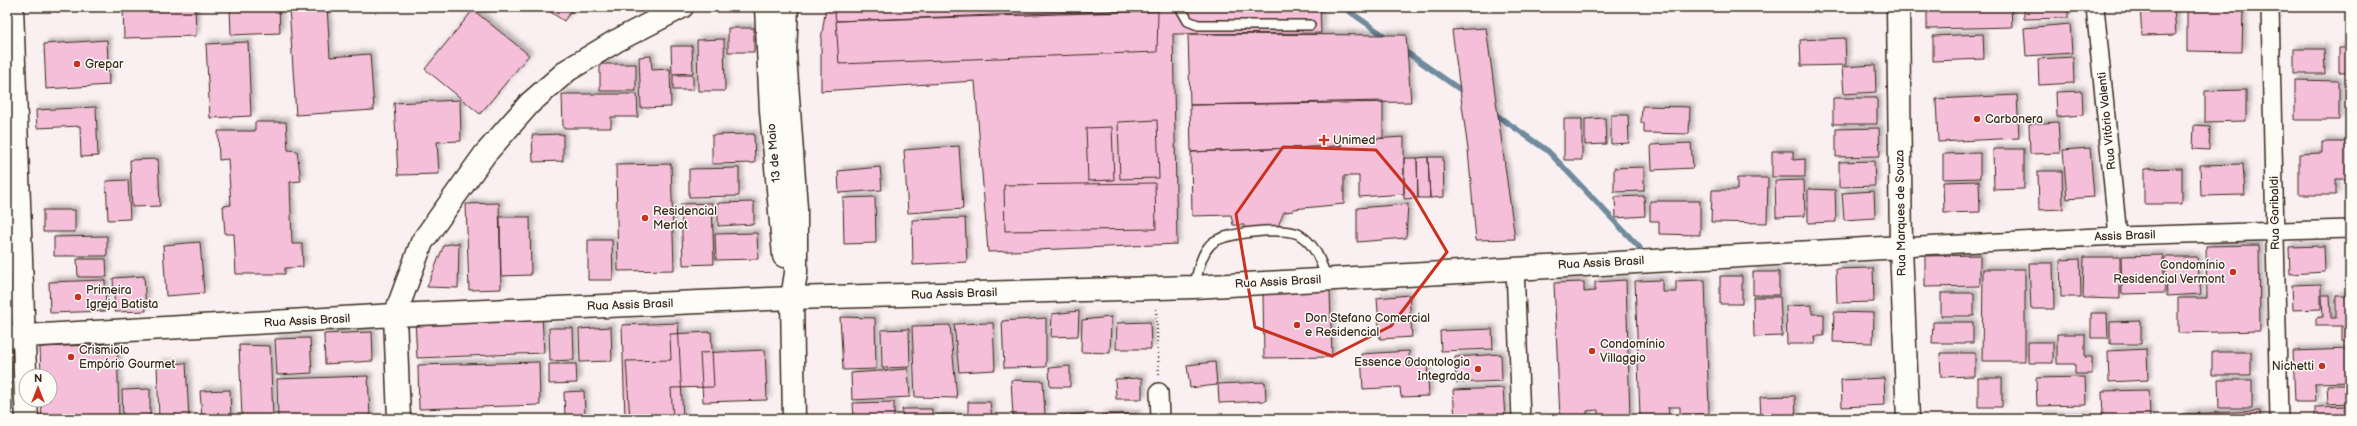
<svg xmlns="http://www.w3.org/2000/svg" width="2357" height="426" font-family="'Balsamiq Sans',sans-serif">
  <defs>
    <filter id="shadow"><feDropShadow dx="3.5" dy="-3.5" stdDeviation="2" flood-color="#0004"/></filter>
  </defs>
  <rect width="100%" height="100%" fill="#fbf0f1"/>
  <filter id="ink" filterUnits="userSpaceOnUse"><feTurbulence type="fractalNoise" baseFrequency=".025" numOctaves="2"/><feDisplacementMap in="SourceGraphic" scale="8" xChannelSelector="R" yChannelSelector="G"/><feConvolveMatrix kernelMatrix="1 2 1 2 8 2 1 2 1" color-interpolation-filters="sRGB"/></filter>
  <g filter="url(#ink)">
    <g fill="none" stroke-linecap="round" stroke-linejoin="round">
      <path stroke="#708b9e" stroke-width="5.5" d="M1343 7 1389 39
        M1402 49 1465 93
        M1492 112 1548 151 1640 248"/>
    </g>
    <path fill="#f5bfd9" stroke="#3b2a1e" filter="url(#shadow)" d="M123 7H195L196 36 124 38Z
      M230 7H279L280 33 231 35Z
      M289 7H327L330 57 370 54 374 110 296 115Z
      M543 7H574L564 21Z
      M826 7H1320L1321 33 1173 34 1177 244 988 252 975 81 821 91V40Z
      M834 7H1155V9L836 21Z
      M1927 7H2011L2012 27 1927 29Z
      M2024 7H2068V18L2024 19Z
      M2140 7H2174L2176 35 2142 36Z
      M2187 7H2243L2242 52 2187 51Z
      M473 10 529 55 480 114 425 69Z
      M1158 11 1157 52 839 64 836 21Z
      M2070 24 2072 53 2026 56 2024 28Z
      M728 28H754V52H728Z
      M1486 28 1515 239 1476 240 1468 150 1452 30Z
      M1188 34 1406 35 1411 102 1190 105Z
      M1983 34 1984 59 1933 61V36Z
      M1845 38 1846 65 1801 66 1800 40Z
      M724 39 725 91H698L697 40Z
      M107 40 109 85 46 89 44 44Z
      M248 42 251 116 210 118 206 44Z
      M671 46H692L693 73 672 74Z
      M2339 48H2350V72H2339Z
      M2294 49H2324L2325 74H2294Z
      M651 56 652 70 670 69 671 107 641 108 639 57Z
      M2073 57 2074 83 2039 85 2038 59Z
      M600 64H636V91H600Z
      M1875 65 1876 92 1844 94 1842 67Z
      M673 75H693V90H673Z
      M2295 80 2339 81V120H2295Z
      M2246 90V121L2205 122V91Z
      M2082 91 2083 115 2057 117 2056 92Z
      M562 94H637L638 117H611V128H563Z
      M2017 95 2019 138 1938 142 1936 99Z
      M1833 98H1877V124H1833Z
      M460 100 461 141 437 142 439 174 398 175 394 103Z
      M1383 101V138L1341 141V146L1191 152 1190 105Z
      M1642 106 1690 107 1689 134 1644 133V123H1641Z
      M96 107 98 156 81 157 80 126 37 128 36 110Z
      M1611 115H1628L1629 143 1611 144Z
      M1605 118 1606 144 1585 145V119Z
      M1564 119H1582V160H1564Z
      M1157 120 1159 178 1120 179 1118 122Z
      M255 122H286L288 150 297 151 301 181 290 182 292 244H302L303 267 285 268V274H236L234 234H225L223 206 231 205 228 159 219 160 218 131H255Z
      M2058 122 2060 153 2030 154 2029 124Z
      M2194 125 2210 126 2209 150 2193 149Z
      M1112 127 1114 180 1088 181 1086 128Z
      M1879 128 1880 156 1836 157V129Z
      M563 134V161L533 162 532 135Z
      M754 134 755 163 712 164V135Z
      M1404 137V194L1359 197V176H1344V204L1293 209V211L1284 212 1278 226 1244 228V225H1233L1231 215 1192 216 1191 152 1341 146V141Z
      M2322 142H2349L2350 179H2336V195H2299V154L2322 153Z
      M1691 143 1693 168 1652 170 1651 145Z
      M959 146 963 209 908 213 904 150Z
      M2090 148 2094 197 2067 199 2063 150Z
      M1993 149H2024V189L1994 190Z
      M1772 151H1793V160L1805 159V177H1772Z
      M1980 153V178L1943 179V154Z
      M1428 157 1430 198H1418L1417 158Z
      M1428 157H1443L1444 197 1430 198Z
      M1404 158H1417L1418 198 1404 199Z
      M158 159 160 206 132 207 130 160Z
      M1874 161 1875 186 1839 187V162Z
      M671 164 674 270 618 271 616 165Z
      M2243 164 2245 195 2201 196 2200 165Z
      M880 167 882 190 839 193 838 171Z
      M1644 167V191L1614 192V168Z
      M739 168V196L689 197V169Z
      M2182 168V204H2144V169Z
      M2038 171H2062L2063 209 2039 210Z
      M1737 178H1768L1767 223 1711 222 1712 190H1737Z
      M128 180 130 219 108 220 106 181Z
      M1804 180 1805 216 1776 217 1775 181Z
      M1979 181 1980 212 1944 213 1943 182Z
      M1155 183 1156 229 1005 231 1004 185Z
      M1808 189 1835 190 1836 222 1808 223Z
      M1874 191 1875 218 1844 220 1842 193Z
      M1644 196 1645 216 1616 218 1615 197Z
      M875 197 876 243 844 244 843 198Z
      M1650 201H1700V235L1659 234V221H1650Z
      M754 202V224L718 226V203Z
      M499 203 501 289 469 290 466 204Z
      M712 203 714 264 683 265 681 204Z
      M1408 204 1406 238 1357 242V208Z
      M43 210H75V232H43Z
      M500 217H530L531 275 501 276Z
      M965 218 967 262 913 265 912 220Z
      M757 233 758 259 716 260 715 234Z
      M107 236V256H54V237Z
      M588 240H612L613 280H588Z
      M200 242 204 293 166 296 163 245Z
      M459 243 458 288 427 287 444 245Z
      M2259 245 2260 331 2178 333V298H2207L2206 246Z
      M2324 246 2325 272 2290 274 2289 247Z
      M1980 255V286L1925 287V256Z
      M2163 255 2165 293 2122 294 2121 256Z
      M2084 257H2120V299L2083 298Z
      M2165 257H2197L2201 294 2167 296Z
      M77 259H106L107 277H78Z
      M2080 259 2081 297H2061L2060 260Z
      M2029 263H2053L2054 309H2031Z
      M1873 268 1874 302 1837 303 1836 269Z
      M1983 269H2025V361H1982Z
      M1753 272H1779V295H1753Z
      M144 276 146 311 115 312 113 278Z
      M1720 276H1742V304H1720Z
      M105 280 106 311 50 313 49 282Z
      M1626 280 1630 418 1598 419V410L1587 411V418L1560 419 1554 283 1584 282V292L1595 291V282Z
      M1662 280V292H1676V281L1705 280 1709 414 1680 415V407H1668L1669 415 1640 416 1635 281Z
      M2321 284V309L2293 310 2292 285Z
      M1330 291 1332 357 1264 358 1263 293Z
      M1941 293H1974V316H1941Z
      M1409 295 1412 337 1380 339 1377 298Z
      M2322 295H2330L2331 318H2336V296H2349L2350 341H2342V326H2316V318L2323 317Z
      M1753 297H1780L1782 336 1754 337Z
      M1812 305V314H1824V336H1814L1815 344H1787L1786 306Z
      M1079 311 1078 336 1051 337 1052 314Z
      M1834 312 1874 313 1873 343 1833 342Z
      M2091 313H2107L2108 338H2091Z
      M542 315 544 353 417 358 415 320Z
      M840 317 875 318 876 369 843 370Z
      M1111 317 1110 353 1081 352 1082 320Z
      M1046 318V367L1004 368 1002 321Z
      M2141 321V344H2110V322Z
      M1150 322 1151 349H1116L1117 323Z
      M1933 322H1973V343H1932Z
      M678 323 683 419H625L622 325Z
      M993 323 995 370 959 372 954 324Z
      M950 325 957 398 915 397 912 326Z
      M611 327 612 361 580 362 579 329Z
      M549 328H573L574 360 550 361Z
      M909 329 910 367 882 368 881 330Z
      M1492 329 1493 349 1441 351 1440 331Z
      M372 332 373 361 325 364 324 334Z
      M711 332 714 387 671 388 673 419H630L626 361 671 360 670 334Z
      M2057 334H2085V357H2092V374H2075V364H2057Z
      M310 338 312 373 277 375 275 339Z
      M2028 342H2053V363H2028Z
      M117 344 119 419H42L41 400H50V376H41L40 347Z
      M239 345 270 346 273 417H242Z
      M2147 349 2148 380 2109 382 2108 351Z
      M2350 349V382L2315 383 2316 402H2295L2293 351Z
      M765 350 767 400 703 402 700 353Z
      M1409 351V366L1427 365 1429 396 1401 397 1400 387 1363 389 1361 354Z
      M2212 352H2251V375H2212Z
      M1940 353H1975V376L1941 377Z
      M1501 354 1502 381 1456 383 1455 357Z
      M539 362 540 405 419 409 418 365Z
      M1215 362 1217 385 1190 388 1187 365Z
      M186 363 189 419H159L157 364Z
      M549 364H576L577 383 549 384Z
      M1070 366V387H1050L1049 368Z
      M7 369 10 373 12 419H7Z
      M908 369 910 397 852 400 851 373Z
      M368 376 370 417 278 419 277 379Z
      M2085 377 2086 405 2037 406 2036 378Z
      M1142 378V399H1116L1115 379Z
      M1884 378 1885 405 1842 407 1841 380Z
      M1978 378H2002V407H1978Z
      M1011 380 1043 381 1045 416H1013Z
      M2218 380H2252V408H2219Z
      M1265 382 1266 401 1219 403 1218 384Z
      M2327 385H2350V403L2328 404Z
      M1503 388 1505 419H1455L1453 390Z
      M150 389V419H123L122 390Z
      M230 390 231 419H202L200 391Z
      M2149 390 2150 419H2103L2102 391Z
      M584 391 585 416 565 417 564 392Z
      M1795 396 1796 419H1761L1760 397Z
      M894 402V419H854L853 403Z
      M968 402H990L992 419H968Z
      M2350 406V419H2315V407Z
      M902 409H932V419H903Z
      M2260 411V419H2183L2182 414Z
      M1085 414V419H1056V416Z
      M1137 414V419H1102L1101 415Z
      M937 415 963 416V419H937Z
      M2040 416H2087V419H2040Z"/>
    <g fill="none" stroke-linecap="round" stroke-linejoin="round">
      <g stroke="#3b2a1e" stroke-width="12">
        <path id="lane" d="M1180 7 1188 21 1198 25H1310
          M1194 287C1198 273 1200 256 1210 245 1221 232 1284 227 1298 234 1315 243 1321 262 1327 279"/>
      </g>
      <g stroke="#3b2a1e" stroke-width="20">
        <path id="street" d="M2095 7 2118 236
          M2270 7 2279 419
          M1901 247 2118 236 2350 229
          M1515 268 1521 419
          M1159 392 1160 419"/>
      </g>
      <g stroke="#3b2a1e" stroke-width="25">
        <path id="secondary" d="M12 7 26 399
          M766 7 771 111 784 256
          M787 7 785 55 796 208V273L792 298 794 419
          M1898 7 1901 247 1908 419
          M7 337 395 315 792 298 1194 287 1901 247
          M26 400 27 419
          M399 419 395 315 422 242 485 154 530 103 568 70 616 41 682 7"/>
      </g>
      <path stroke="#3b2a1e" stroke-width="2.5" stroke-dasharray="1 3" stroke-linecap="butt" d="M1156 309 1159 376"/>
      <use href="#lane" stroke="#fdfcf7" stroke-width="9"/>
      <use href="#street" stroke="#fdfcf7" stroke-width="17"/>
      <use href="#secondary" stroke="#fdfcf7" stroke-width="22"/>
    </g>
  </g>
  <path fill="none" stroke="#c8321e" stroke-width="3" stroke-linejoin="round" d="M1283 147 1376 150 1413 194 1447 252 1391 326 1332 356 1255 327 1236 214Z"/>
  <g fill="#c8321e" stroke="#fdfcf7" stroke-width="1.5">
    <circle cx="77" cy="64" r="4"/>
    <circle cx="1977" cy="119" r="4"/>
    <path d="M1322 134h4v4h4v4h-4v4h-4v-4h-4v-4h4z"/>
    <circle cx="645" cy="218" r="4"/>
    <circle cx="2233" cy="272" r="4"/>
    <circle cx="78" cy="297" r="4"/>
    <circle cx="1297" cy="325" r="4"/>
    <circle cx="1592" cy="351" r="4"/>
    <circle cx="71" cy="357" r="4"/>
    <circle cx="2322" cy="366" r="4"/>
    <circle cx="1478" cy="369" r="4"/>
  </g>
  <g text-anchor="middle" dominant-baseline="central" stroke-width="3" stroke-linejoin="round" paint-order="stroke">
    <g font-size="12" fill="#3b2a1e" stroke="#fdfcf7" text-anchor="start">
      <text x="85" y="64">Grepar</text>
      <text x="1985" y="119">Carbonera</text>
      <text x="1333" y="140">Unimed</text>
      <text x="653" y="211">Residencial<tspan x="653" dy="14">Merlot</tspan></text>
      <text x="2225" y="265" text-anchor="end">Condomínio<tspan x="2225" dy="14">Residencial Vermont</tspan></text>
      <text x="86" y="290">Primeira<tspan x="86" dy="14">Igreja Batista</tspan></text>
      <text x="1305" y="318">Don Stefano Comercial<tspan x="1305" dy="14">e Residencial</tspan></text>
      <text x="1600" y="344">Condomínio<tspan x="1600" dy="14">Villaggio</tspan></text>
      <text x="79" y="350">Crismiolo<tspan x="79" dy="14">Empório Gourmet</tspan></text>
      <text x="1470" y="362" text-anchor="end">Essence Odontologia<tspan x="1470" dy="14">Integrada</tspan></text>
      <text x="2314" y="366" text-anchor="end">Nichetti</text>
    </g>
    <g font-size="12" fill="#3b2a1e" stroke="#fdfcf7">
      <text transform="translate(2107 121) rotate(-96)">Rua Vitório Valenti</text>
      <text transform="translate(774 153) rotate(-95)">13 de Maio</text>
      <text transform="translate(1901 213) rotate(-91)">Rua Marques de Souza</text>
      <text transform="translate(2275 213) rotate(-91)">Rua Garibaldi</text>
      <text transform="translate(2125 236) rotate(-2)">Assis Brasil</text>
      <text transform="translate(1601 263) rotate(-3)">Rua Assis Brasil</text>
      <text transform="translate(1278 282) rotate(-3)">Rua Assis Brasil</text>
      <text transform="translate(954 294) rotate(-2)">Rua Assis Brasil</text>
      <text transform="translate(630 305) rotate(-2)">Rua Assis Brasil</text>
      <text transform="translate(307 321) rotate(-3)">Rua Assis Brasil</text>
    </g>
  </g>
  <rect width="2357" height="426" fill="none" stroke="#fdfcf7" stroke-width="24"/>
  <rect x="12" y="12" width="2333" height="402" fill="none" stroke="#3b2a1e" stroke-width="1.5" filter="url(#ink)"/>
  <g transform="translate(38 388)"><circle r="19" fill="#fdfcf7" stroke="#afa8a0"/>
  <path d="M0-3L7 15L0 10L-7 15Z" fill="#c8321e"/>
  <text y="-6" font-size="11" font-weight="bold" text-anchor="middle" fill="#3b2a1e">N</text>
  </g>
</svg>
